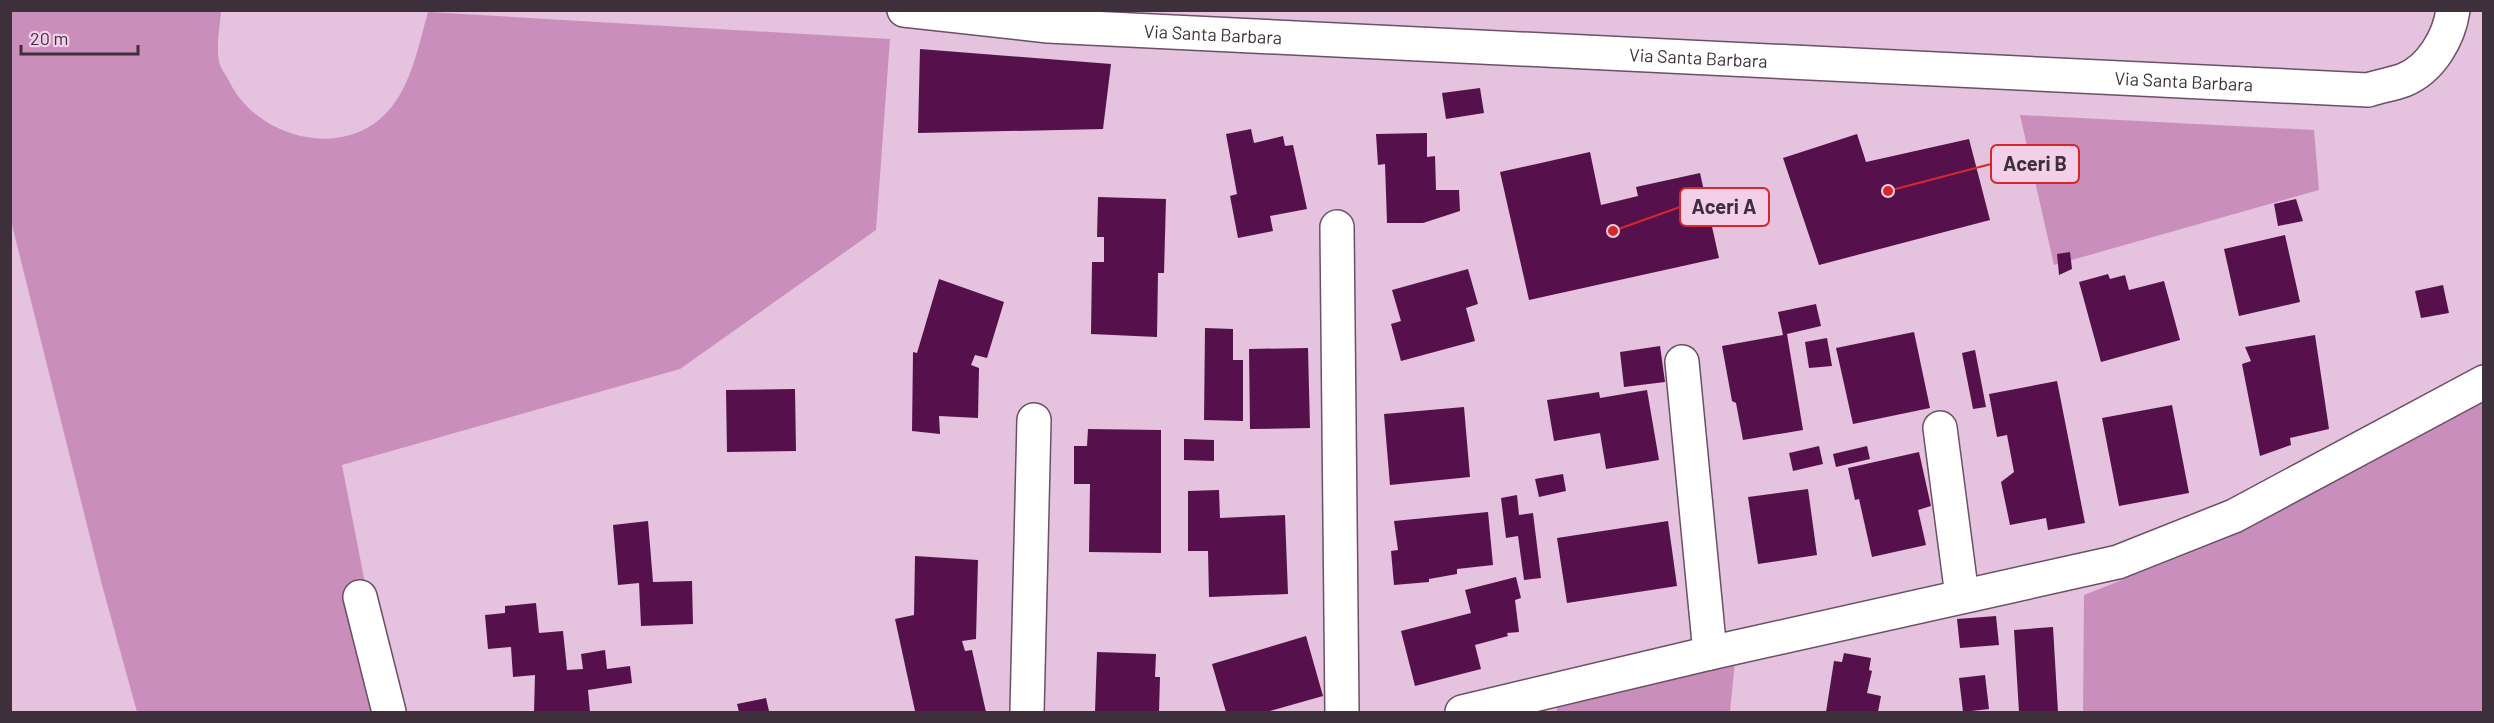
<svg xmlns="http://www.w3.org/2000/svg" width="2494" height="723" font-family="Barlow,sans-serif">
  <rect width="100%" height="100%" fill="#e5c2dd"/>
  <path fill="#ca8ebd" d="M10 11H221C220 26 216 45 219 61 220 68 226 75 229 81 254 134 333 159 380 119 410 94 418 47 428 12L890 39 876 230 680 369 342 465 390 712H137L102 585 11 221Z
    M2020 115 2314 130 2319 190 2054 265Z
    M2483 402V712H2083L2084 595 2228 538Z
    M1735 661 1730 712H1556L1558 705Z"/>
  <path fill="#56114d" d="M920 49 1111 64 1103 129 918 133Z
    M1480 88 1484 113 1446 119 1442 93Z
    M1251 129 1254 143 1283 136 1285 146 1293 145 1307 209 1270 216 1273 231 1238 238 1230 196 1237 194 1226 134Z
    M1427 133V157L1435 156 1436 190H1459L1460 211 1423 223H1387L1385 164 1378 165 1376 134Z
    M1857 134 1866 162 1969 139 1990 220 1819 265 1783 158Z
    M1590 152 1601 205 1638 196 1636 187 1700 173 1719 258 1529 300 1500 172Z
    M1098 197 1166 199 1164 273H1158L1157 337 1091 334 1092 262H1104V237H1097Z
    M2296 199 2303 221 2278 226 2274 204Z
    M2285 235 2300 302 2239 316 2224 249Z
    M2070 252 2072 269 2059 275 2057 254Z
    M1468 269 1478 304 1466 308 1475 341 1401 361 1391 324 1401 321 1392 290Z
    M2108 274 2110 279 2125 275 2129 290 2164 281 2180 340 2101 362 2079 282Z
    M939 279 1004 302 987 358 975 355 971 365 979 368 978 418 939 416 940 434 912 431 913 352 917 353Z
    M2443 285 2449 313 2421 318 2415 291Z
    M1816 304 1821 326 1787 334 1803 430 1743 440 1736 403 1732 401 1722 346 1783 335 1778 312Z
    M1205 328 1233 329V360H1243V421L1204 420Z
    M1914 332 1930 408 1853 424 1836 348Z
    M2315 335 2329 429 2290 438 2291 445 2260 456 2242 364 2251 361 2245 347Z
    M1827 338 1832 366 1809 368 1805 342Z
    M1660 346 1665 382 1624 387 1620 352Z
    M1308 348 1310 428 1250 429 1249 349Z
    M1975 350 1986 407 1973 409 1962 353Z
    M2057 381 2085 523 2048 530 2046 518 2010 525 2001 482 2014 472 2007 435 1997 437 1989 394Z
    M795 389 796 451 727 452 726 390Z
    M1647 390 1659 460 1606 469 1600 433 1554 441 1547 400 1599 392 1600 398Z
    M2172 405 2189 493 2119 506 2102 418Z
    M1464 407 1470 477 1390 485 1384 414Z
    M1088 429 1161 430V553L1089 552 1090 484H1074V446H1087Z
    M1184 439 1214 440V461L1184 460Z
    M1819 446 1823 464 1793 471 1789 453Z
    M1867 446 1870 459 1836 467 1833 454Z
    M1919 452 1931 506 1918 510 1926 545 1872 557 1859 499 1855 500 1848 468Z
    M1563 474 1566 491 1539 497 1535 479Z
    M1808 489 1817 555 1758 564 1748 497Z
    M1219 490 1220 518 1285 515 1288 594 1209 597 1208 551H1188V491Z
    M1517 495 1519 515 1533 513 1541 578 1524 580 1518 536 1506 538 1501 498Z
    M1488 512 1493 565 1457 569V574L1429 579V582L1394 585 1391 551 1398 550 1394 521Z
    M648 521 653 582 692 581 693 624 641 626 639 583 618 585 613 525Z
    M1668 521 1677 586 1567 603 1557 538Z
    M915 556 978 560 976 639 962 641 965 651 972 650 986 712 915 711 895 619 914 615Z
    M1516 577 1521 598 1515 600 1519 632 1507 633 1508 636 1475 645 1481 669 1415 686 1401 631 1471 613 1465 590Z
    M536 603 539 633 563 631 567 670 583 669 581 654 605 650 607 669 630 666 632 683 588 690 590 712H534L535 675 513 677 511 647 488 649 485 615 505 613V606Z
    M1996 616 1999 645 1960 648 1957 619Z
    M2053 627 2058 712H2019L2014 630Z
    M1306 636 1323 696 1266 712H1226L1212 664Z
    M1097 652 1156 654 1155 677H1160L1159 712H1095Z
    M1844 653 1871 658 1869 670 1872 671 1867 693 1881 696 1878 712H1826L1834 661 1842 662Z
    M1985 675 1989 709 1963 712 1959 678Z
    M766 698 769 711 739 712 737 704Z"/>
  <g fill="none" stroke-linecap="round" stroke-linejoin="round">
    <g stroke="#6d4f66" stroke-width="36">
      <g id="minor">
        <path id="s1" d="M904 10 1048 26 2368 90C2380 86 2393 84 2404 80 2431 69 2449 38 2453 10"/>
        <path d="M1337 227 1342 712"/>
        <path d="M1682 362 1710 653"/>
        <path d="M1940 428 1962 596"/>
        <path d="M360 597 389 712"/>
        <path d="M1027 712 1034 420"/>
        <path d="M1462 712 1710 653 2118 562 2234 516 2484 382"/>
      </g>
    </g>
    <use href="#minor" stroke="#fff" stroke-width="33"/>
  </g>
  <g text-anchor="middle" dominant-baseline="central" stroke-width="6" stroke-linejoin="round" paint-order="stroke">
    <g font-size="18" fill="#3e303b" stroke="#f3cfea">
      <text stroke="none"><textPath href="#s1" startOffset="310">Via Santa Barbara</textPath></text>
      <text stroke="none"><textPath href="#s1" startOffset="796">Via Santa Barbara</textPath></text>
      <text stroke="none"><textPath href="#s1" startOffset="1282">Via Santa Barbara</textPath></text>
    </g>
  </g>
  <path fill="none" stroke="#d62828" stroke-width="2" d="M1888 191L1991 164M1613 231L1680 207"/>
  <g fill="#d62828" stroke="#f3cfea" stroke-width="2">
    <circle cx="1888" cy="191" r="6"/>
    <circle cx="1613" cy="231" r="6"/>
  </g>
  <g fill="#f3cfea" stroke="#d62828" stroke-width="2">
    <rect x="1991" y="145" width="88" height="38" rx="6"/>
    <rect x="1680" y="188" width="89" height="38" rx="6"/>
  </g>
  <g font-size="20" text-anchor="middle" font-weight="bold" fill="#3e303b">
    <text x="2035" y="171">Aceri B</text>
    <text x="1724" y="214">Aceri A</text>
  </g>
  <rect width="2494" height="723" fill="none" stroke="#3e303b" stroke-width="24"/>
  <path d="M21 45v9h117v-9" fill="none" stroke="#3e303b" stroke-width="3"/>
  <text x="30" y="45" font-size="18" fill="#3e303b" stroke="#f3cfea" stroke-width="4.5" paint-order="stroke">20 m</text>
</svg>
